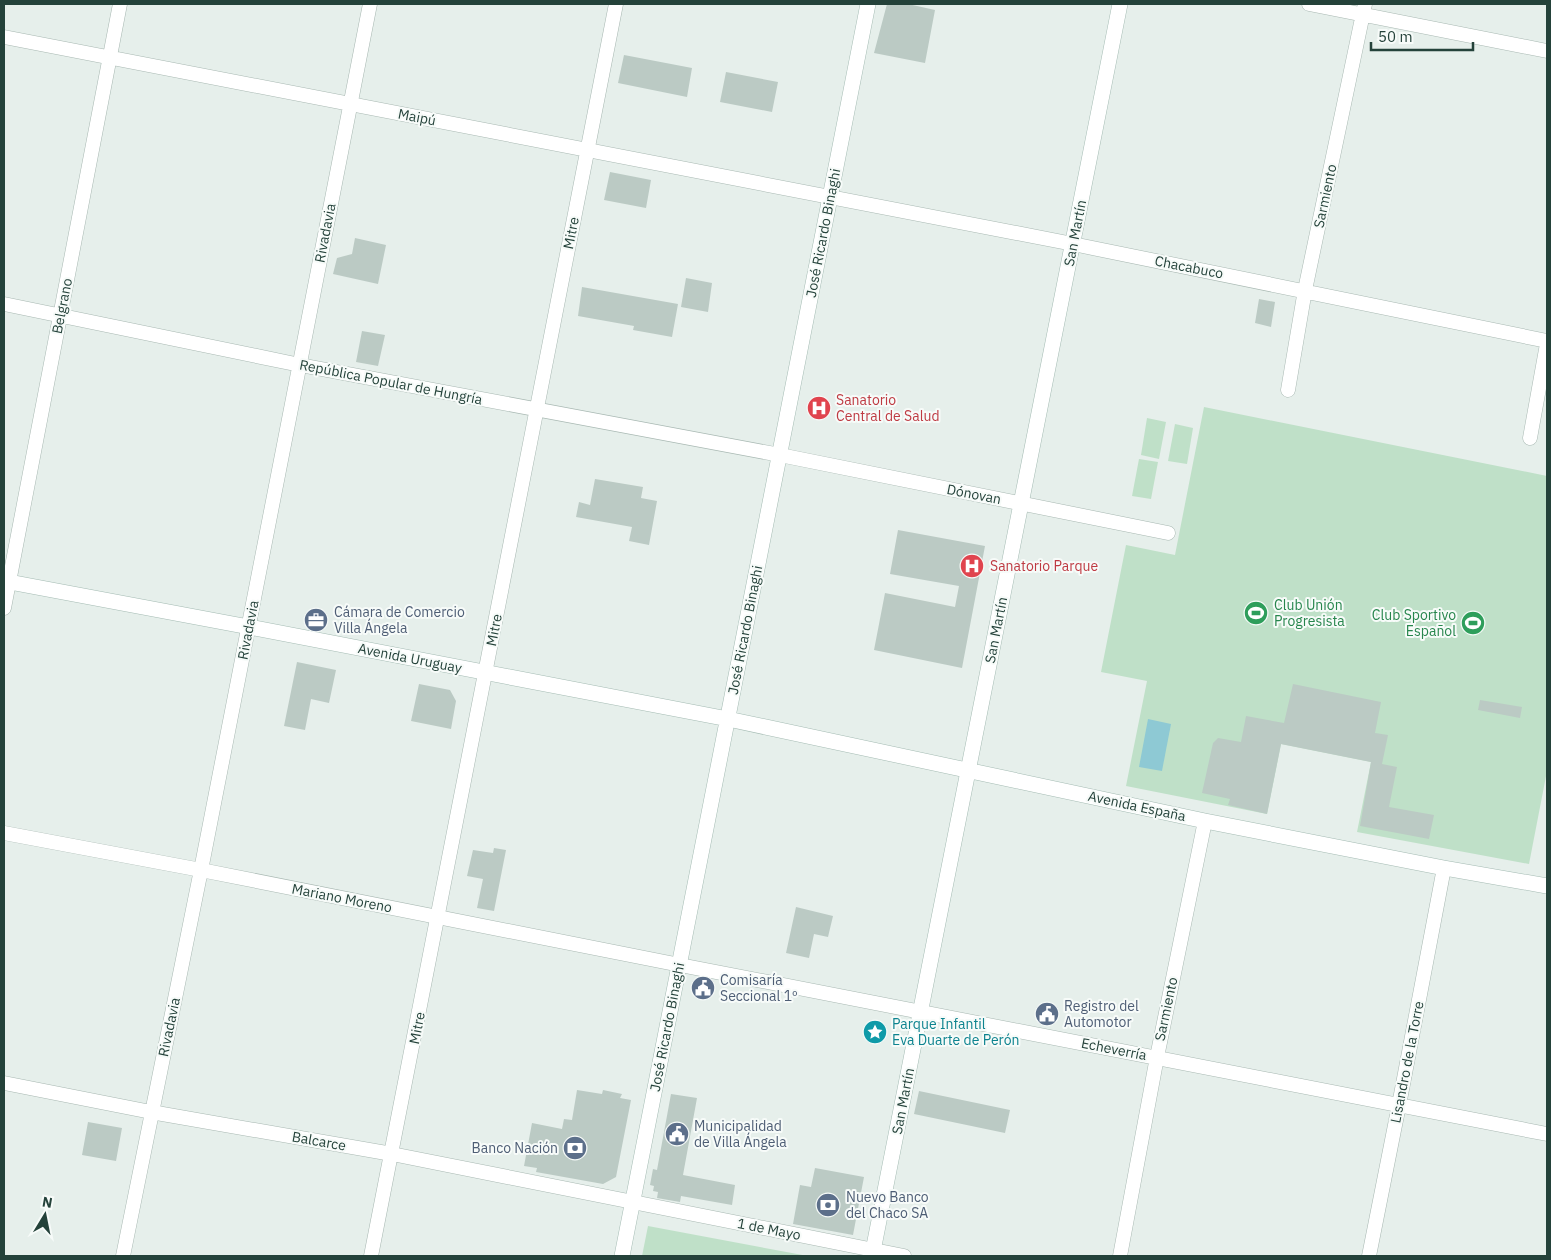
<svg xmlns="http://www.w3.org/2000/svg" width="1551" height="1260" font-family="'IBM Plex Sans',sans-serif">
  <rect width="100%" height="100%" fill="#e6efeb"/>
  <path fill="#bfe0c8" d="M1204 407 1547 476V771L1529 864 1357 832 1371 762 1281 744 1267 814 1126 786 1147 681 1101 672 1126 545 1175 555Z
    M1147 418 1166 422 1159 459 1141 455Z
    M1175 424 1193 428 1187 464 1168 461Z
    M1139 459 1158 462 1151 499 1132 496Z
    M648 1226 808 1256H642Z"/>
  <path fill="#8ec9d4" d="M1148 719 1171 724 1162 771 1139 767Z"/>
  <path fill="#bbcac4" d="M887 4H908L935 10 925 63 874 53Z
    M624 55 692 68 687 97 618 83Z
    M726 72 778 82 772 112 720 102Z
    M610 172 651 180 646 208 604 200Z
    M355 238 386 245 378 284 333 274 337 258 352 254Z
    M686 278 712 283 708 312 681 307Z
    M582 287 678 304 672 337 633 330 634 326 578 316Z
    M1259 299 1275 302 1271 327 1255 323Z
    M362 331 385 335 378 366 356 362Z
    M595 479 643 487 641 498 657 501 649 545 629 541 632 527 576 517 579 502 590 505Z
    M898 530 985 546 962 668 874 650 885 593 955 607 959 586 890 574Z
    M297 662 336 670 329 703 311 699 305 730 284 726Z
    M419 684 450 690 456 701 451 729 411 721Z
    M1293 684 1381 702 1375 733 1388 735 1382 764 1397 767 1389 807 1434 815 1429 839 1360 826 1371 762 1281 744 1267 814 1228 805 1230 799 1202 793 1213 743 1218 738 1241 742 1246 716 1284 723Z
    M1480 700 1522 707 1520 718 1478 710Z
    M494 848 506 850 494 911 477 908 483 879 467 876 473 850 493 853Z
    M796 907 833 916 828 937 814 934 809 958 786 953Z
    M577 1090 602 1094 603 1090 622 1094 620 1098 631 1100 616 1177 603 1184 536 1172 537 1168 524 1166 532 1123 562 1129 564 1119 572 1120Z
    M919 1091 1010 1110 1005 1133 914 1114Z
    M671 1094 697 1098 683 1175 735 1185 732 1205 681 1196 680 1202 657 1198 658 1192 653 1191 654 1186 650 1185 653 1169 657 1170Z
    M88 1122 122 1128 116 1161 82 1155Z
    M815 1168 864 1177 853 1235 793 1224 800 1185 811 1187Z"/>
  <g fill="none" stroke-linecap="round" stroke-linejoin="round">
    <g stroke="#a8b8b2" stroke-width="15">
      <path id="street" d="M1309 4 1547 51
        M4 37 1073 244 1547 341
        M4 304 300 365 780 455 1168 533
        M1288 390 1305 290 1365 4
        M1530 438 1547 344
        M4 608 120 4
        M4 833 201 870 680 965 1547 1134
        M4 1083 151 1112 392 1154 904 1256
        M123 1256 201 870 370 4
        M371 1256 616 4
        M1120 1256 1157 1057 1205 821
        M1369 1256 1399 1105 1444 868"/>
    </g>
    <g stroke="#a4bbb3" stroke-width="16">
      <path id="secondary" d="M4 581 249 627 728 719 1205 821 1444 868 1547 886
        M622 1256 868 4
        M872 1256 1120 4"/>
    </g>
    <use href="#street" stroke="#fff" stroke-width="14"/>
    <use href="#secondary" stroke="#fff" stroke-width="15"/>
  </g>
  <defs>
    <g id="hospital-disc" transform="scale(1.25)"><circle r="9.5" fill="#e0444e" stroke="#f7fbf9"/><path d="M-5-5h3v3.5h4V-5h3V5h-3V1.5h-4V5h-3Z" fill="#fff"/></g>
    <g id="stadium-disc" transform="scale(1.25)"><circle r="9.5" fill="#2e9e5b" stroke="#f7fbf9"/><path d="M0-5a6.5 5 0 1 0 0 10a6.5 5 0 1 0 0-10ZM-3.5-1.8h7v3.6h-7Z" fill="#fff"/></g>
    <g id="office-disc" transform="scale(1.25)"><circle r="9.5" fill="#5c6f8a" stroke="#f7fbf9"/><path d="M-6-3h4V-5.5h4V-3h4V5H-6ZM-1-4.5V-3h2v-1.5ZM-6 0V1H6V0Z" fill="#fff"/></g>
    <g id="civic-disc" transform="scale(1.25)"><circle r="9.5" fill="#5c6f8a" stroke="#f7fbf9"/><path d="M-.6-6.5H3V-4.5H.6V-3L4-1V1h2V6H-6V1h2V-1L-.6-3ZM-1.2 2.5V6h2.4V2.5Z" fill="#fff"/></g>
    <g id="sight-disc" transform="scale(1.25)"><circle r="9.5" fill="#0f9aa8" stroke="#f7fbf9"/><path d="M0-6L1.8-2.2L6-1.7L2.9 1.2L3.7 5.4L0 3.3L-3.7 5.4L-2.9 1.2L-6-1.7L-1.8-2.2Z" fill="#fff"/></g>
    <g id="bank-disc" transform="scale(1.25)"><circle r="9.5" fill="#5c6f8a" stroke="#f7fbf9"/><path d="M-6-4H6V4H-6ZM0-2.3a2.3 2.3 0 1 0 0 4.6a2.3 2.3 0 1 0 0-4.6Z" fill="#fff"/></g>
  </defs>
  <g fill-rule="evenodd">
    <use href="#hospital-disc" x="819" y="408"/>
    <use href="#hospital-disc" x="972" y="566"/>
    <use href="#stadium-disc" x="1256" y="613"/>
    <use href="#office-disc" x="316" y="620"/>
    <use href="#stadium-disc" x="1473" y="623"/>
    <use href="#civic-disc" x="703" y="988"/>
    <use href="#civic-disc" x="1047" y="1014"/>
    <use href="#sight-disc" x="875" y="1032"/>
    <use href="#civic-disc" x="677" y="1134"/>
    <use href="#bank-disc" x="575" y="1148"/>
    <use href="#bank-disc" x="828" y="1205"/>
  </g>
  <g text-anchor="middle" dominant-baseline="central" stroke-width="4" stroke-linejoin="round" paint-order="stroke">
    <g font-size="14" fill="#24423a" stroke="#f7fbf9">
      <text transform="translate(417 117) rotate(11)">Maipú</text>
      <text transform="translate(1325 196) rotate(-78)">Sarmiento</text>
      <text transform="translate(325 233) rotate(-79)">Rivadavia</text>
      <text transform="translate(571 233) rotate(-79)">Mitre</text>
      <text transform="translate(823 233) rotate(-79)">José Ricardo Binaghi</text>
      <text transform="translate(1075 233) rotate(-79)">San Martín</text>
      <text transform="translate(1189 267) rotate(11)">Chacabuco</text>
      <text transform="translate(62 306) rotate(-79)">Belgrano</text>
      <text transform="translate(391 382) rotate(11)">República Popular de Hungría</text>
      <text transform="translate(974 494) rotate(11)">Dónovan</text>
      <text transform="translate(248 630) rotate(-79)">Rivadavia</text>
      <text transform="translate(494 630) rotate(-79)">Mitre</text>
      <text transform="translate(745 630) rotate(-79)">José Ricardo Binaghi</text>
      <text transform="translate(996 630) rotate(-79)">San Martín</text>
      <text transform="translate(410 658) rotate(11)">Avenida Uruguay</text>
      <text transform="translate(1137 806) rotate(12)">Avenida España</text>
      <text transform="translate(342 898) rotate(11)">Mariano Moreno</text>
      <text transform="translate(1166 1009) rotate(-78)">Sarmiento</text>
      <text transform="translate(169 1027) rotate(-78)">Rivadavia</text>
      <text transform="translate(667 1027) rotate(-79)">José Ricardo Binaghi</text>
      <text transform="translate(417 1028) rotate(-79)">Mitre</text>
      <text transform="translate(1114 1049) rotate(11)">Echeverría</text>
      <text transform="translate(1407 1062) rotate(-79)">Lisandro de la Torre</text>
      <text transform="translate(903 1101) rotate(-79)">San Martín</text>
      <text transform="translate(319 1141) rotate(10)">Balcarce</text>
      <text transform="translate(769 1229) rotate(11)">1 de Mayo</text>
    </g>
    <g font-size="14" fill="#be3a42" stroke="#f7fbf9" text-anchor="start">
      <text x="836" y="400">Sanatorio<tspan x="836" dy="16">Central de Salud</tspan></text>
      <text x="990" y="566">Sanatorio Parque</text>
    </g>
    <g font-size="14" fill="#27864d" stroke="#f7fbf9" text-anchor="start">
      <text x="1274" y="605">Club Unión<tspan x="1274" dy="16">Progresista</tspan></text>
      <text x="1456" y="615" text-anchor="end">Club Sportivo<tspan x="1456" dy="16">Español</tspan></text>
    </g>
    <g font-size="14" fill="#4e5e75" stroke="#f7fbf9" text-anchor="start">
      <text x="334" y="612">Cámara de Comercio<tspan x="334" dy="16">Villa Ángela</tspan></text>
      <text x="720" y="980">Comisaría<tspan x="720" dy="16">Seccional 1º</tspan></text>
      <text x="1064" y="1006">Registro del<tspan x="1064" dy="16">Automotor</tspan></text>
      <text x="694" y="1126">Municipalidad<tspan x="694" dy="16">de Villa Ángela</tspan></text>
      <text x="558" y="1148" text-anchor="end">Banco Nación</text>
      <text x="846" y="1197">Nuevo Banco<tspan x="846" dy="16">del Chaco SA</tspan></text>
    </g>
    <g font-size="14" fill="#0d838f" stroke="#f7fbf9" text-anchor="start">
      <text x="892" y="1024">Parque Infantil<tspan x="892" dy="16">Eva Duarte de Perón</tspan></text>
    </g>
  </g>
  <rect width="1551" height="1260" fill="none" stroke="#24423a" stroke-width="10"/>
  <g transform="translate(45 1215) rotate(10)" stroke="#f7fbf9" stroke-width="4" paint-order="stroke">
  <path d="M0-4L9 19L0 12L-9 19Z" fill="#24423a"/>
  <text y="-8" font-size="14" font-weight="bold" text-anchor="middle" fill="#24423a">N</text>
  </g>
  <path d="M1371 42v8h102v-8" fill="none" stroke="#24423a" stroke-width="2.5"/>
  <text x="1378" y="42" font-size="15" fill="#24423a" stroke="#f7fbf9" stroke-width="4" paint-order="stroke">50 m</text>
</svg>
